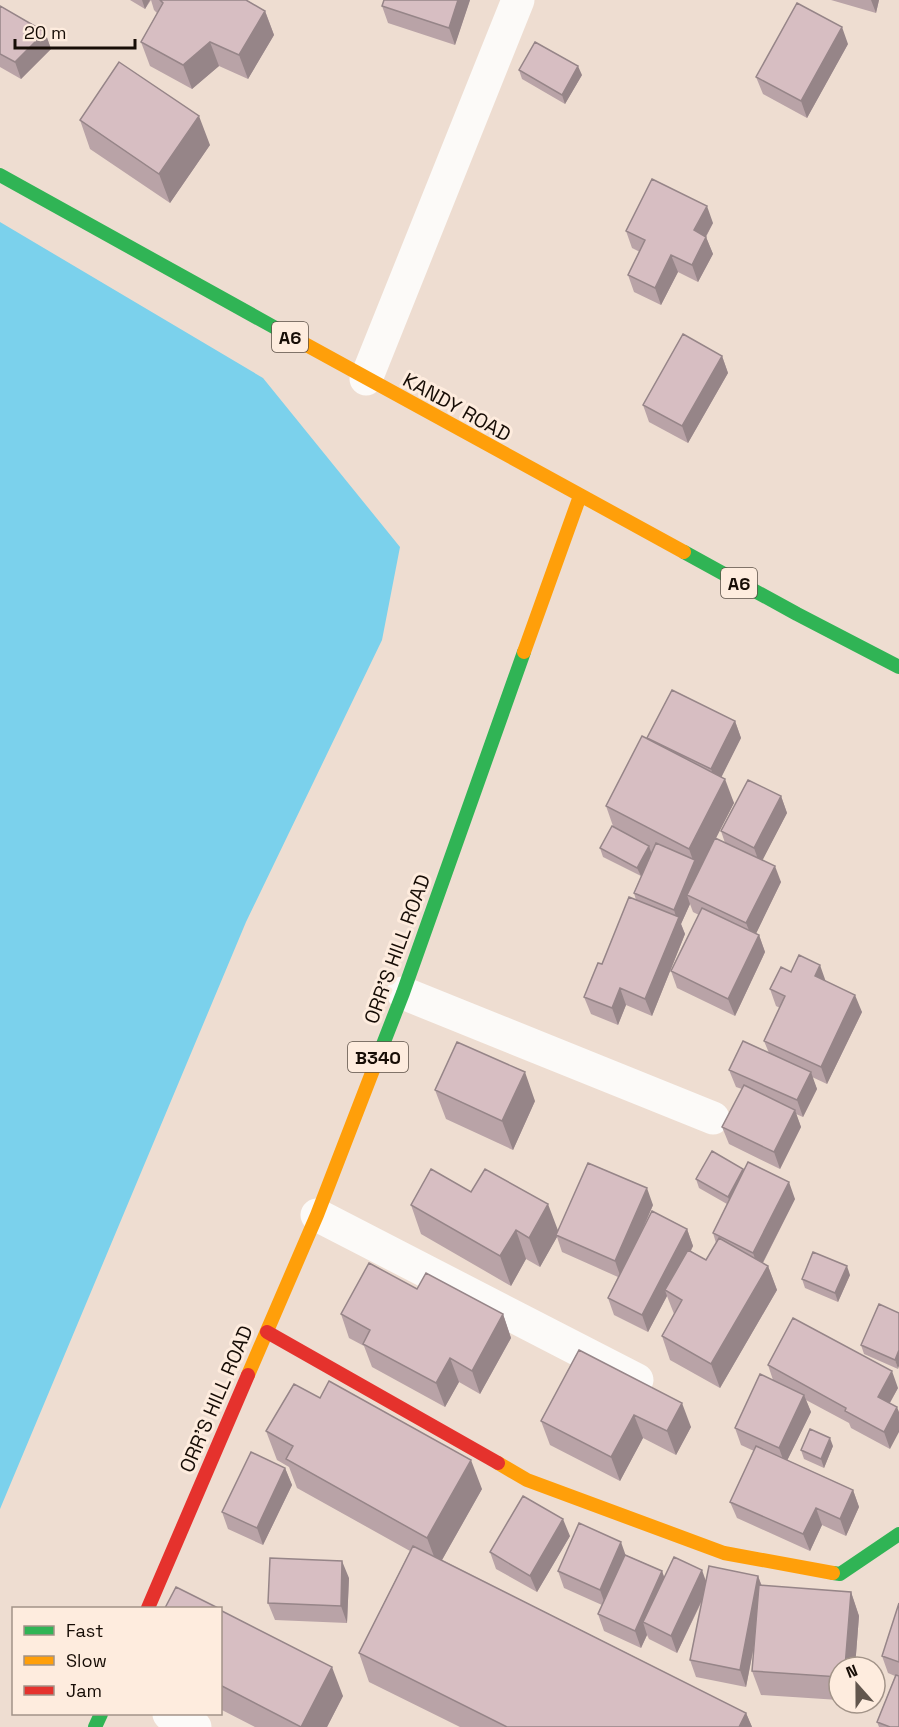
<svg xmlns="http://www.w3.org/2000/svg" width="899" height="1727" font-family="'Space Grotesk',sans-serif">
  <rect width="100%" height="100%" fill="#eeddd1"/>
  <path fill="#7bd1ec" d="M0 222 263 378 400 547 382 640 246 922 0 1509Z"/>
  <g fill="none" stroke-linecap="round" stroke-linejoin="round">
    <path stroke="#fcfaf8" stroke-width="33" d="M366 379 518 0
      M403 993 713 1118
      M317 1215 637 1380
      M169 1714 195 1727"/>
    <path stroke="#30b455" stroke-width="14" d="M0 175 281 331
      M684 552 797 614 899 667
      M380 1052 403 993 524 652
      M833 1573 840 1574 899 1534
      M95 1727 101 1714"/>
    <path stroke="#ff9f0a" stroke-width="14" d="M281 331 684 552
      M524 652 580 496
      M248 1375 317 1215 380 1052
      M498 1463 527 1480 724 1553 833 1573"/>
    <path stroke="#e5322d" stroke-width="14" d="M267 1332 498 1463
      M148 1608 248 1375"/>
  </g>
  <path fill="#b9a3a7" d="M130 0H246L265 11 274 35 248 79 219 66 192 89 150 66 141 42 157 13 154 10 151 0 145 9Z
    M384 0H470L455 45 388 23 382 6Z
    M831 0H879L876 13Z
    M0 6 45 32 51 49 21 79 0 67Z
    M848 44 807 118 763 94 756 77Z
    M519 70 582 75 565 104 522 79Z
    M80 120 210 145 170 203 90 149Z
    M713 223 706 237 713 254 698 282 678 272 661 305 634 292 628 275 640 252 632 248 626 231Z
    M722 356 728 373 688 443 649 422 643 405Z
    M735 721 741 738 721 777 734 803 715 838 725 843 721 831 781 796 787 813 762 860 781 882 756 933 759 935 765 952 735 1016 677 988 671 971 699 915 693 912 690 904 681 924 685 934 652 1016 626 1005 618 1025 591 1014 584 997 636 900 634 893 641 876 603 857 600 848 613 826 606 806 648 739 647 738Z
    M791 972 826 981 862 1012 827 1084 812 1077 817 1089 803 1117 796 1114 801 1127 780 1169 729 1144 722 1127 742 1089 736 1087 729 1070 769 1053 764 1041 780 1008 776 1006 770 989Z
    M435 1090 535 1101 513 1150 446 1119Z
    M744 1171 795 1199 763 1263 768 1266 777 1290 720 1388 670 1360 662 1336 674 1314 667 1296 648 1332 614 1315 608 1298 618 1277 562 1252 557 1237 540 1267 526 1259 511 1286 421 1234 411 1205 471 1192 558 1230 653 1205 641 1234 687 1229 693 1246 691 1251 706 1260 716 1243 713 1233 727 1204 699 1188 696 1179Z
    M850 1275 838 1302 805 1288 802 1279Z
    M417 1289 503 1314 511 1338 480 1394 459 1382 445 1407 372 1367 364 1346 349 1338 341 1314Z
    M879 1304 898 1369 864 1354 861 1345Z
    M579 1350 691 1427 676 1455 643 1438 620 1481 550 1445 541 1421Z
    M768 1365 898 1388 890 1403V1449L851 1428 849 1423 806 1400 811 1412 787 1460 853 1490 859 1507 846 1536 822 1525 810 1551 737 1518 730 1502 754 1451 741 1445 735 1428 773 1380Z
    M266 1431 482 1489 442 1560 746 1713 752 1727H460L369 1682 359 1653 410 1551 297 1488 289 1467 277 1460Z
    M833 1446 824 1468 804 1459 801 1450Z
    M285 1468 292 1485 263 1545 228 1529 222 1512Z
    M570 1536 537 1592 496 1569 490 1552Z
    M626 1555 662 1571 664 1577 706 1580 758 1576 762 1586 851 1592 859 1616 855 1667H839V1700L761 1695 752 1671 755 1642 746 1687 696 1677 690 1660 702 1601 677 1653 649 1639 647 1635 641 1648 604 1631 598 1614 602 1605 564 1588 558 1571Z
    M349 1578 347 1623 275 1620 268 1603Z
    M899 1603V1727H879L877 1722 895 1676 888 1673 882 1656Z
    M220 1610 343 1696 327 1727H255L220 1709Z"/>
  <path fill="#968588" d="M142 0H150L145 9Z
    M458 0H470L455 45 449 28Z
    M871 0H879L876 13Z
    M265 11 274 35 248 79 239 55Z
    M842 27 848 44 807 118 801 101Z
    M45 32 51 49 21 79 15 62Z
    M210 42 219 66 192 89 183 65Z
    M578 66 582 75 565 104 562 95Z
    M199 116 210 145 170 203 159 174Z
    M707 206 713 223 700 247 694 230Z
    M706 237 713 254 698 282 692 265Z
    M671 255 678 272 661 305 655 288Z
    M722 356 728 373 688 443 682 426Z
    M735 721 741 738 717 786 711 769Z
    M725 779 734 803 687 895 690 904 681 924 685 934 652 1016 645 999 677 920 674 910 694 863 689 849Z
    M781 796 787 813 760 865 754 848Z
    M649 846 652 855 641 876 637 868Z
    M775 866 781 882 753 940 746 923Z
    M759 935 765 952 735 1016 728 999Z
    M820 965 826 982 815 976Z
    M620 988 626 1005 618 1025 612 1008Z
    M855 995 862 1012 827 1084 821 1067Z
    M525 1072 535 1101 513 1150 502 1121Z
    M811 1072 817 1089 803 1117 797 1100Z
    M795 1110 801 1127 780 1169 774 1152Z
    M743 1169 746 1177 731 1205 728 1197Z
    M789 1182 795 1199 759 1270 753 1253Z
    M647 1188 653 1205 621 1278 615 1261Z
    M548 1204 559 1233 556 1235 557 1237 540 1267 529 1238Z
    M687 1229 693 1246 669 1292 665 1290 667 1296 648 1332 642 1315Z
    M516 1230 526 1259 511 1286 500 1256Z
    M768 1266 777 1290 720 1388 711 1364Z
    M847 1266 850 1275 838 1302 835 1293Z
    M503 1314 511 1338 480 1394 472 1371Z
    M899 1350V1366L898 1369 895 1360Z
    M450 1358 459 1382 445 1407 436 1383Z
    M892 1371 898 1388 884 1413 878 1397Z
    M804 1395 811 1412 785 1465 779 1448Z
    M682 1403 691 1427 676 1455 667 1431Z
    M897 1407 899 1412V1432L890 1449 884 1432Z
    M634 1415 643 1438 620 1481 611 1457Z
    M830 1438 833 1446 824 1468 821 1459Z
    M471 1460 482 1489 438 1567 427 1538Z
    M285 1468 292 1485 263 1545 257 1528Z
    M853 1490 859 1507 846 1536 840 1519Z
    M816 1508 822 1525 810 1551 803 1534Z
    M563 1519 570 1536 537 1592 530 1576Z
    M621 1542 627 1559 606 1607 600 1590Z
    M342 1561 349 1578 347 1623 341 1606Z
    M702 1570 708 1587 677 1653 671 1636Z
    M662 1571 668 1588 643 1622 647 1635 641 1648 635 1631Z
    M758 1576 764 1593 746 1687 740 1670Z
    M851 1592 859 1616 855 1667H845Z
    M332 1667 343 1696 327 1727H301Z
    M746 1713 752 1727H739Z"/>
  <path fill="#d7bec2" stroke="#968588" stroke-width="1.5" d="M160 0H246L265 11 239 55 210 42 183 65 141 42 163 3Z
    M384 0H458L449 28 382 6Z
    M797 3 842 27 801 101 756 77Z
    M0 6 45 32 15 62 0 54Z
    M535 42 578 66 562 95 519 70Z
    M119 62 199 116 159 174 80 120Z
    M652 179 707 206 694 230 706 237 692 265 671 255 655 288 628 275 645 240 626 231Z
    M683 334 722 356 682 426 643 405Z
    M672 690 735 721 711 769 647 738Z
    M642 736 725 779 689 849 606 806Z
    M748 780 781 796 754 848 721 831Z
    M612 826 649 846 637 868 600 848Z
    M715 838 775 866 746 923 687 895Z
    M656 843 695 860 674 910 634 893Z
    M629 897 679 917 645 999 620 988 612 1008 584 997 598 963 602 964Z
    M702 908 759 935 728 999 671 971Z
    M799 955 820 965 815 976 855 995 821 1067 764 1041 785 996 770 989 781 967 791 972Z
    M743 1041 811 1072 797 1100 729 1070Z
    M457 1042 525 1072 502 1121 435 1090Z
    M744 1085 795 1110 774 1152 722 1127Z
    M712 1151 743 1169 728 1197 696 1179Z
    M748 1162 789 1182 753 1253 713 1233Z
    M588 1163 647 1188 615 1261 556 1235Z
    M431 1169 471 1192 485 1169 548 1204 529 1238 516 1230 500 1256 411 1205Z
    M652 1211 687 1229 642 1315 608 1298Z
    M719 1238 768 1266 711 1364 662 1336 682 1300 665 1290 688 1250 706 1260Z
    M813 1252 847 1266 835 1293 802 1279Z
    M369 1263 417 1289 426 1273 503 1314 472 1371 450 1358 436 1383 363 1344 370 1330 341 1314Z
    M879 1304 899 1313V1350L895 1360 861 1345Z
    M793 1318 892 1371 878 1397 897 1407 884 1432 845 1411 846 1408 768 1365Z
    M579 1350 682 1403 667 1431 634 1415 611 1457 541 1421Z
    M760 1374 804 1395 779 1448 735 1428Z
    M329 1381 471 1460 427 1538 286 1459 293 1446 266 1431 294 1384 320 1398Z
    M810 1429 830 1438 821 1459 801 1450Z
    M756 1446 853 1490 840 1519 816 1508 803 1534 730 1502Z
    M251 1452 285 1468 257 1528 222 1512Z
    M523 1496 563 1519 530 1576 490 1552Z
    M579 1523 621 1542 600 1590 558 1571Z
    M413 1546 746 1713 739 1727H507L359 1653Z
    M625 1555 662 1571 635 1631 598 1614Z
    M674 1557 702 1570 671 1636 643 1622Z
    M270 1558 342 1561 341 1606 268 1603Z
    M709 1566 758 1576 740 1670 690 1660Z
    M759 1585 851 1592 845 1667H839V1677L752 1671Z
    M176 1587 218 1608H165Z
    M899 1603V1662L882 1656Z
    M220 1610 332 1667 301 1727 220 1685Z
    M896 1675 899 1676V1727H890L877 1722Z"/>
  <g text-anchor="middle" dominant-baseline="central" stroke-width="6" stroke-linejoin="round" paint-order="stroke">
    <g fill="#feecde" stroke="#5c5047" stroke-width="1.5">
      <rect x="272" y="322" width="36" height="30" rx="4.5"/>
      <rect x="721" y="568" width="36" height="30" rx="4.5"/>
      <rect x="348" y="1042" width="60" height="30" rx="4.5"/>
    </g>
    <g font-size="18" font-weight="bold" fill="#170d06">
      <text x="290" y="337">A6</text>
      <text x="739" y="583">A6</text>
      <text x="378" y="1057">B340</text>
    </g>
    <g font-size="20" fill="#170d06" stroke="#feecde">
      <text transform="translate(457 407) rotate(29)">KANDY ROAD</text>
      <text transform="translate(397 949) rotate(-70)">ORR’S HILL ROAD</text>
      <text transform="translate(216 1399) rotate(-67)">ORR’S HILL ROAD</text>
    </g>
  </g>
  <rect x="12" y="1607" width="210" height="108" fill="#feecde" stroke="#a29388" stroke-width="1.5"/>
  <rect x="24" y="1626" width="30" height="9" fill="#30b455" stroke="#a29388" stroke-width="1.5"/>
  <text x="66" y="1637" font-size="18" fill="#170d06">Fast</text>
  <rect x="24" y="1656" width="30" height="9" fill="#ff9f0a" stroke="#a29388" stroke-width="1.5"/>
  <text x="66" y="1667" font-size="18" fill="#170d06">Slow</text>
  <rect x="24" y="1686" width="30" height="9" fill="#e5322d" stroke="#a29388" stroke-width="1.5"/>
  <text x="66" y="1697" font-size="18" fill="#170d06">Jam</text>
  <g transform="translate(857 1685) rotate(339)"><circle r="28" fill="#feecde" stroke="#a29388" stroke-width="1.5"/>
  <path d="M0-4.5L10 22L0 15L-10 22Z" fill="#62564d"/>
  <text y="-9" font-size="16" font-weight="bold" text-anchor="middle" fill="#170d06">N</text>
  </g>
  <path d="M15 39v9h120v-9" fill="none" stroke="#170d06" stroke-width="3"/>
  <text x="24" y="39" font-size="18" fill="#170d06" stroke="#feecde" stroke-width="4.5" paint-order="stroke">20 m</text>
</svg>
